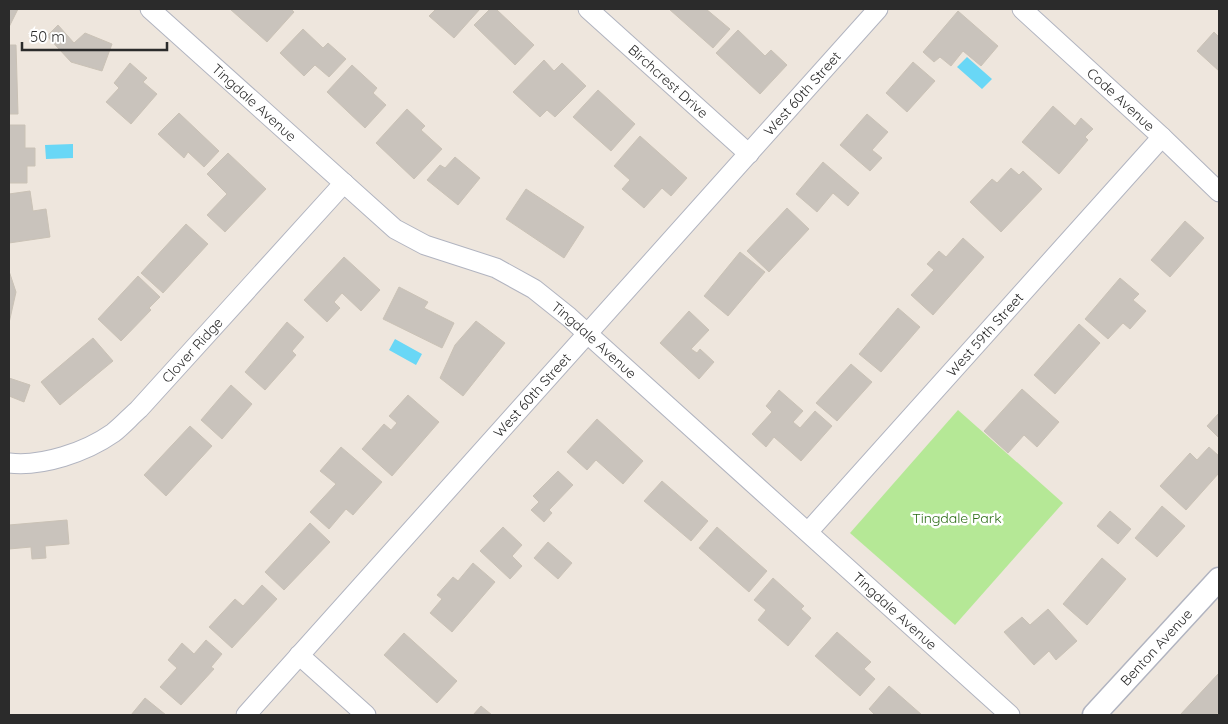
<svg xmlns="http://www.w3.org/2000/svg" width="1228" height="724" font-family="Quicksand,sans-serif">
  <rect width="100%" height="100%" fill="#eee6dd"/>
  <path fill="#b5e896" d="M958 410 1063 503 955 625 850 533Z"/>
  <path fill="#69d7f6" d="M967 57 992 79 982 89 957 67Z
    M73 144V158L46 159 45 145Z
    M395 339 422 354 416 365 389 350Z"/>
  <path fill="#c9c3bc" stroke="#cac2b6" d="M9 9H18L9 27Z
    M230 9H291L294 12 267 42Z
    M436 9H480L454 38 429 16Z
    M490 9H496L534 45 515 65 474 25Z
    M669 9H706L730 29 713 48Z
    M958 11 998 46 981 66 963 51 951 66 940 57 934 62 923 52Z
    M58 25 74 43 85 33 112 44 102 71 71 62 47 36Z
    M303 29 323 48 328 43 346 59 329 77 315 65 304 76 280 53Z
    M738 30 765 56 771 50 787 65 760 94 716 53Z
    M1214 32 1219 37V71L1197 51Z
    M9 45H16L18 114H9Z
    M544 60 554 71 562 63 586 86 555 117 547 110 540 117 513 92Z
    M913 62 935 81 907 112 886 93Z
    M130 63 147 78 143 82 157 94 131 124 106 102 119 88 114 83Z
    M352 65 377 88 373 93 386 105 365 128 327 92Z
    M598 90 635 124 611 151 573 117Z
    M1053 106 1075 126 1081 118 1093 129 1085 137 1088 140 1059 174 1022 142Z
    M407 109 425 126 421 130 442 149 414 179 376 143Z
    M179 113 219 151 204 167 188 152 184 158 158 134Z
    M867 114 888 132 872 150 882 158 870 171 840 145Z
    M9 125H25V148H35V166H27V183H9Z
    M640 136 687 178 671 196 662 188 644 208 622 189 630 180 614 166Z
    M228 153 266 189 225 232 207 215 227 194 207 174Z
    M455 157 480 178 458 205 427 180 440 165 445 168Z
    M823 162 859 193 848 206 833 193 817 212 796 194Z
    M1011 168 1019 175 1023 171 1042 189 1001 232 970 202 992 179 997 183Z
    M526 189 584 227 564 258 506 219Z
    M30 191 33 211 46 209 50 237 9 243V194Z
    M787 208 809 229 769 272 747 251Z
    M1185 221 1204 238 1170 277 1151 260Z
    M186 224 208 244 163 293 141 273Z
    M963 238 984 257 933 315 911 295 934 270 927 264 939 251 946 257Z
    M740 252 765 272 728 316 704 296Z
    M344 257 380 290 361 311 342 293 334 302 340 308 327 322 304 300Z
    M9 271 16 292 9 323Z
    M138 276 160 297 149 308 151 310 121 341 98 319Z
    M1120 278 1139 294 1133 300 1146 311 1130 329 1123 323 1108 339 1085 319Z
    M399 287 428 302 424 308 454 323 442 348 383 319Z
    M898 308 920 327 881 372 859 354Z
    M689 311 709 330 691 349 697 353 700 349 714 362 699 379 660 343Z
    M476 321 505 343 463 396 440 378 455 345Z
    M287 322 304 337 292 351 296 355 265 390 245 372Z
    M1079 324 1100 343 1055 394 1034 375Z
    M93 338 113 361 60 405 41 382Z
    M851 364 872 382 837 421 816 403Z
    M9 378 30 385 24 402 9 396Z
    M231 385 252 404 222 439 201 420Z
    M1022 389 1059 422 1037 447 1024 435 1008 453 984 431Z
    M779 390 803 411 793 422 800 428 815 411 832 426 801 461 774 437 766 447 752 434 772 412 766 406Z
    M408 395 439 422 392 476 362 449 384 424 391 430 397 423 389 416Z
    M1219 413V438L1207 426Z
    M597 419 643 461 623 484 596 460 587 470 567 452Z
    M190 426 212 446 166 496 144 475Z
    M341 447 382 482 353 515 346 509 329 529 310 512 336 484 320 471Z
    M1209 447 1219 456V473L1186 510 1160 486 1190 453 1197 460Z
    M558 471 573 485 549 510 552 513 544 522 531 510 539 502 533 496Z
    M662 481 708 521 691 541 644 501Z
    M1162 506 1185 526 1157 557 1135 538Z
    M1110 511 1131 529 1118 544 1097 526Z
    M67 520 69 544 45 546 46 558 32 559 31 547 9 549V525Z
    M310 523 330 542 284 590 265 572Z
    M503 527 522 545 512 556 522 566 510 579 480 551Z
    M717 527 767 571 749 592 699 548Z
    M548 542 572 563 558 579 534 558Z
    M1102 558 1126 579 1087 625 1063 604Z
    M473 563 495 582 452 632 430 613 442 599 437 595 453 577 458 581Z
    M773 578 804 606 801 609 811 618 788 646 758 620 766 610 754 600Z
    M262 585 277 599 232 648 209 627 235 599 243 606Z
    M1048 609 1077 641 1056 660 1049 651 1034 665 1004 632 1022 617 1030 625Z
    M837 632 871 662 864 669 875 679 860 696 815 656Z
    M404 633 457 681 437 703 384 655Z
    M206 640 222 654 211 667 214 669 181 705 160 687 177 668 168 660 182 643 194 654Z
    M1219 673V711L1216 715H1180Z
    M889 686 922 715H875L869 709Z
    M145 698 166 715H131Z
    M481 706 492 715H473Z"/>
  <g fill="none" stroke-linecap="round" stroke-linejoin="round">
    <g stroke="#b1b4c0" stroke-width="21">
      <g id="minor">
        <path id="s1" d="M150 9 395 229 425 245 496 268 534 289 569 317 1010 715"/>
        <path id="s2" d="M588 9 749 154"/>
        <path id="s3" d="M1022 9 1162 137 1219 192"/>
        <path id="s4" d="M9 463C42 467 86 452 113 433 122 426 130 417 139 409L344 183"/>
        <path id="s5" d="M808 532 1162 137"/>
        <path d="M299 655 366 715"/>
        <path id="s6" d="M246 715 878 9"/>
      </g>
    </g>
    <g stroke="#b1b4c0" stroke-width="25">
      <g id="tertiary">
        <path id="s7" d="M1094 715 1219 579"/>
      </g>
    </g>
    <use href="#minor" stroke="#fff" stroke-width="19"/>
    <use href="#tertiary" stroke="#fff" stroke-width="22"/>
  </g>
  <g text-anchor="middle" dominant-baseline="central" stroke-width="5" stroke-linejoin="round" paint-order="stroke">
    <g font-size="14" fill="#2b2b2b" stroke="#fff">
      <text stroke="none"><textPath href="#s2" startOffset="108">Birchcrest Drive</textPath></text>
      <text stroke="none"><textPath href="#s6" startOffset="834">West 60th Street</textPath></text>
      <text stroke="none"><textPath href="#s3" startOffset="134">Code Avenue</textPath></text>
      <text stroke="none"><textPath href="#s1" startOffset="140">Tingdale Avenue</textPath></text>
      <text stroke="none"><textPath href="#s5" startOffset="265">West 59th Street</textPath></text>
      <text stroke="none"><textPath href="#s1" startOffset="560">Tingdale Avenue</textPath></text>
      <text stroke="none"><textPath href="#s4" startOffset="225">Clover Ridge</textPath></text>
      <text stroke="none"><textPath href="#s6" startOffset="429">West 60th Street</textPath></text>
      <text stroke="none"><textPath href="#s1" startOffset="965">Tingdale Avenue</textPath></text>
      <text stroke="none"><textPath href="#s7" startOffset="92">Benton Avenue</textPath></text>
    </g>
    <g font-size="14" fill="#2c6e16" stroke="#fff">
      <text x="957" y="518">Tingdale Park</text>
    </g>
  </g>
  <rect width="1228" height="724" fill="none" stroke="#2b2b2b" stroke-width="20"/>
  <path d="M22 42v8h145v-8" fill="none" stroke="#2b2b2b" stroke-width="2.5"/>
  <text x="30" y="42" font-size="15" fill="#2b2b2b" stroke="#ffffff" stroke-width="4" paint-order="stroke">50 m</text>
</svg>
